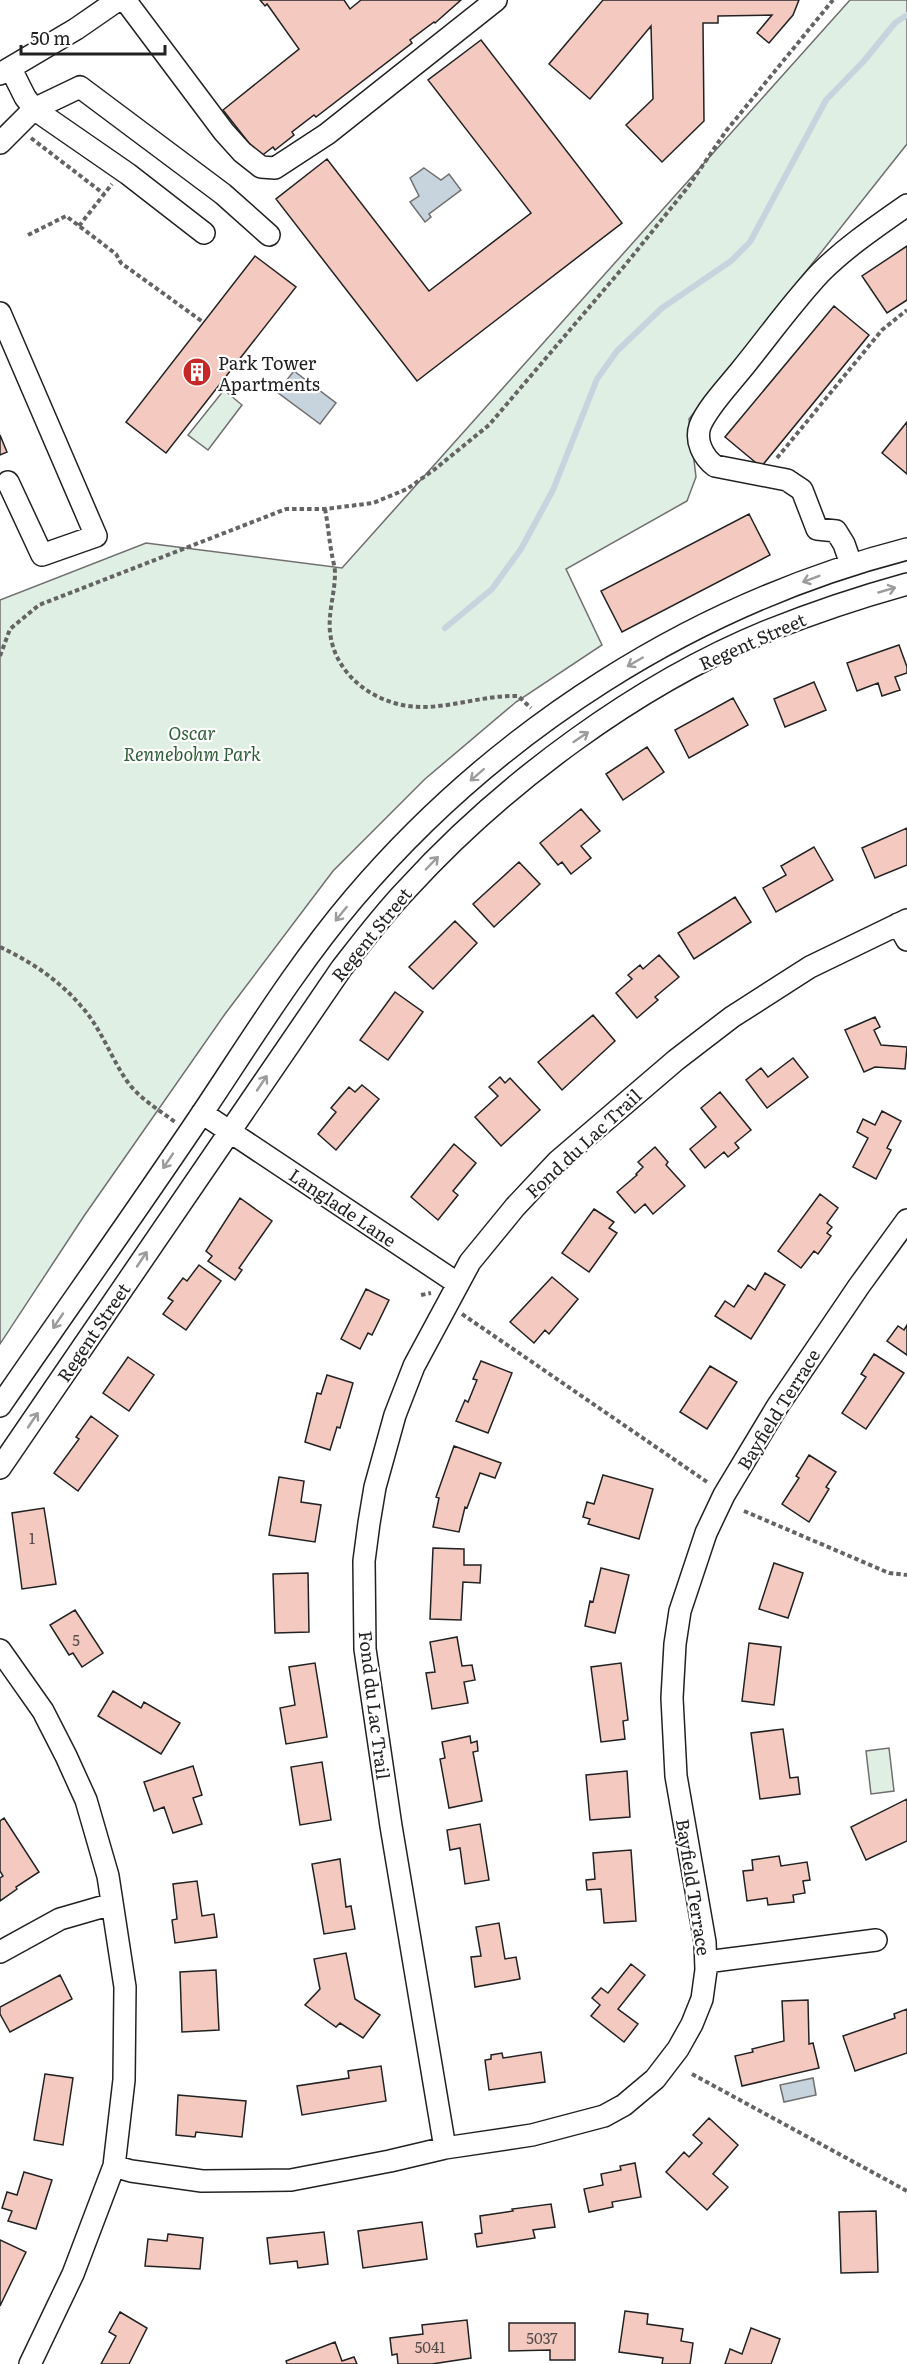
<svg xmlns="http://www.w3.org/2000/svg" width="907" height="2364" font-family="Literata,serif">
  <rect width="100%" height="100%" fill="#fff"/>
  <path fill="#e0efe3" stroke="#6f6f6f" stroke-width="1.5" d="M850 0H907V144L689 419 696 477 687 501 566 569 602 645 516 702 425 779 333 871 225 1014 84 1216 0 1344V600L146 543 342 568Z
    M224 390 242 405 208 450 188 435Z
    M889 1748 894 1791 871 1794 866 1751Z"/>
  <path fill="#c7d3dd" stroke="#6f6f6f" stroke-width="1.5" d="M424 168 441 180 449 174 461 190 429 214 431 217 425 222 410 202 419 196 410 178Z
    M294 371 336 403 320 424 277 392Z
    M813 2078 816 2095 784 2102 780 2085Z"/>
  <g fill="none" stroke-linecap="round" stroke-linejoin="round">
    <path stroke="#c7d3dd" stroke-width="6" d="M445 628 492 589 521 549 553 490 597 379 617 351 662 308 731 261 750 242 826 100 863 62 895 23 907 15"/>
  </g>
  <path fill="#f3c9c0" stroke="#222" stroke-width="1.5" d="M260 0H344L350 9 361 0H461L435 23 434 22 410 40 412 43 316 117 314 115 292 132 294 135 275 150 273 147 260 157 223 110 299 49 267 4 265 6Z
    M603 0H799L793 15 769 43 757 33 772 15 718 16V23H703L704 121 662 162 626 125 653 99 651 26 590 99 549 64Z
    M481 40 622 223 417 381 276 199 327 159 429 291 531 213 428 80Z
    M907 246V300L887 313 862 276Z
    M255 256 296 287 166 453 126 422Z
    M834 306 869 335 761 467 725 437Z
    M907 422V474L882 453Z
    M0 435 7 452 0 455Z
    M749 514 770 555 622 632 601 591Z
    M899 645 907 667V673L895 677 900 690 882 696 878 683 857 691 847 663Z
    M814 682 826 710 785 727 774 699Z
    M733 698 748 725 689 758 675 730Z
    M647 747 664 772 623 800 606 774Z
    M581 809 600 831 581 846 591 858 571 874 562 862 558 865 540 843Z
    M907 828V865L875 878 862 848Z
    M814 847 833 880 776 912 763 888 786 875 781 866Z
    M519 862 540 884 494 927 473 904Z
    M735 897 751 922 694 959 678 933Z
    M455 921 477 943 433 989 409 967Z
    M659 955 679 977 655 997 658 1000 637 1018 616 993 632 979 628 975 640 965 643 969Z
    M395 992 423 1012 388 1060 360 1040Z
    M593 1015 615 1041 562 1090 538 1062Z
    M875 1017 880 1027 874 1030 881 1045 907 1047 905 1069 875 1067 864 1072 845 1030Z
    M793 1058 808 1077 767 1108 746 1080 761 1068 768 1077Z
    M500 1077 505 1083 510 1078 540 1110 501 1146 475 1117 498 1096 489 1087Z
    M362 1085 379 1099 336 1150 318 1134 336 1112 331 1108 349 1087 355 1092Z
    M720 1092 751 1130 735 1143 739 1148 728 1157 724 1152 705 1168 690 1149 716 1127 701 1108Z
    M882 1111 901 1121 887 1148 891 1150 876 1179 853 1167 868 1138 857 1132 863 1119 875 1125Z
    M454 1144 476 1163 453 1191 458 1195 438 1220 411 1197Z
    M655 1147 668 1162 666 1165 685 1186 653 1214 645 1204 635 1213 617 1192 637 1175 636 1174 643 1167 638 1162Z
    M820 1194 838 1208 827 1223 832 1227 827 1233 831 1236 818 1254 814 1251 801 1268 778 1251Z
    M240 1198 272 1221 239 1268 242 1270 235 1280 208 1261 212 1256 206 1251Z
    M594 1209 614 1222 609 1228 617 1233 589 1272 562 1253Z
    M199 1265 221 1281 186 1330 163 1314 173 1301 168 1298 183 1278 187 1281Z
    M765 1273 785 1285 751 1339 715 1316 725 1301 734 1307 748 1285 755 1290Z
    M552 1277 578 1299 549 1334 545 1330 534 1343 510 1322Z
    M366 1289 389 1300 372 1335 368 1333 360 1349 341 1339Z
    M907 1325V1355L887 1341 898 1326 904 1330Z
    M874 1354 904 1373 866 1429 842 1413 866 1377 861 1374Z
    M128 1357 154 1375 129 1411 103 1393Z
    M481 1361 512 1373 488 1433 456 1421 465 1400 468 1402 477 1380 473 1379Z
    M710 1366 737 1382 707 1429 680 1412Z
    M327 1375 353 1383 340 1428 337 1427 330 1450 305 1442 317 1393 321 1394Z
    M91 1416 118 1436 78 1491 54 1473 79 1439 76 1437Z
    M454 1446 501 1463 495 1478 480 1473 467 1508 465 1507 459 1532 433 1527 439 1498 436 1497Z
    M809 1455 836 1472 826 1487 829 1489 809 1522 782 1504 799 1478 796 1476Z
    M603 1475 653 1489 639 1539 588 1524 590 1519 583 1517 587 1502 594 1504Z
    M279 1477 304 1481 301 1502 321 1505 315 1542 269 1535Z
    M44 1508 56 1584 22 1589 12 1513Z
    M433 1548 464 1549V1565H481L480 1583 463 1582 461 1620 430 1619Z
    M774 1563 803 1573 788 1618 759 1609Z
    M601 1568 629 1575 615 1633 585 1626 590 1601 593 1602Z
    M308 1573 309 1632 275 1633 273 1574Z
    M75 1610 103 1653 82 1667 73 1653 69 1655 50 1625Z
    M457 1637 462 1666 472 1665 475 1680 464 1682 468 1703 432 1709 426 1673 435 1672 430 1642Z
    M749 1643 781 1647 774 1705 742 1701Z
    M315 1663 327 1737 286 1744 280 1708 295 1705 289 1667Z
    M621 1663 628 1720 623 1721 625 1739 601 1742 591 1667Z
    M113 1691 141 1708 144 1702 180 1723 161 1754 98 1716Z
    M783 1729 790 1778 798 1777 800 1794 760 1799 751 1733Z
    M470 1736 471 1743 477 1741 478 1751 473 1752 482 1801 449 1808 440 1759 445 1758 442 1742Z
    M322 1762 331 1820 300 1825 291 1767Z
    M193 1766 202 1795 193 1798 202 1824 173 1833 164 1807 154 1811 144 1782Z
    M627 1771 630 1817 590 1820 586 1775Z
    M907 1799V1841L866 1860 851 1827Z
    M4 1818 39 1872 16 1887 17 1889 0 1901V1878L3 1876 0 1871V1821Z
    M480 1824 489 1880 465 1884 460 1848 450 1850 447 1830Z
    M631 1850 636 1921 604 1923 601 1889 587 1890 586 1880 595 1879 593 1853Z
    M779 1856 781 1866 807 1862 810 1880 803 1881 805 1893 793 1895 794 1902 768 1905 767 1898 747 1901 743 1871 753 1870 752 1860Z
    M340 1859 346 1907 351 1906 355 1929 324 1934 312 1864Z
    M197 1881 202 1916 214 1914 217 1937 175 1943 172 1920 177 1919 173 1884Z
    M499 1923 505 1959 516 1957 520 1979 475 1987 471 1957 481 1956 476 1927Z
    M346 1953 355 1999 380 2015 363 2038 340 2023 336 2027 305 2005 320 1989 314 1959Z
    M631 1964 645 1975 618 2009 638 2024 624 2042 591 2016 600 2005 592 1998 601 1988 608 1993Z
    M216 1970 219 2030 182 2032 180 1972Z
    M60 1975 72 1999 10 2032 0 2014V2007Z
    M808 2000 809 2044 813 2043 819 2068 742 2086 735 2056 753 2052 752 2049 784 2041 782 2001Z
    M907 2009V2053L855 2071 843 2036 895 2018 894 2014Z
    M541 2052 545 2082 489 2090 485 2060 491 2059V2055L502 2053 503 2058Z
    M381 2066 386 2101 302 2115 297 2086 349 2078 348 2071Z
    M45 2074 73 2078 63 2145 34 2140Z
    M178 2095 246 2101 242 2137 196 2132 195 2137 176 2135Z
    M709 2118 738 2145 713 2174 728 2187 707 2210 666 2172 684 2152 689 2157 702 2143 693 2135Z
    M635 2163 641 2197 612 2202 613 2207 589 2212 584 2189 603 2185 601 2174 621 2170 620 2166Z
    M24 2172 52 2180 36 2229 8 2221 12 2211 2 2208 7 2192 17 2195Z
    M551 2204 555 2227 533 2230 535 2238 477 2247 475 2234 482 2233 480 2216 513 2211 512 2209Z
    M876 2211 878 2272 841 2273 839 2212Z
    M422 2222 427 2259 363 2268 358 2231Z
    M324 2232 328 2264 298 2268 297 2261 270 2264 267 2238Z
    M168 2234 203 2238 200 2269 145 2266 148 2239 167 2241Z
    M0 2240 26 2252 0 2306Z
    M625 2311 648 2314 647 2324 683 2329 681 2341 693 2343 690 2364H662L663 2358 619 2352Z
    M120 2312 147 2328 129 2364H101L116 2336 109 2332Z
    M467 2320 471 2358 432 2364H398L397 2354 392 2355 390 2338 423 2334 422 2325Z
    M509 2323H575V2360H550V2350L509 2351Z
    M751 2328 780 2339 771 2364H725L730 2349 742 2354Z
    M335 2342 342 2361 354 2357 357 2364H287L286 2361Z"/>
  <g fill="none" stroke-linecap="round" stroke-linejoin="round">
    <g stroke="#222" stroke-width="24">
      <path id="minor" d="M125 0 224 132 242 152 261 167 275 168 327 134 496 0
        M11 69 25 97 34 109 80 87 223 194 269 235
        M0 74 76 29 118 0
        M0 143 34 109 128 174 204 233
        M0 313 96 536 42 555 8 482
        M851 564 844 544 836 531 817 529 802 490 787 480 715 466C703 457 695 441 700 426 707 408 729 385 741 370 767 338 792 303 820 273 846 247 877 226 907 205
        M898 924 907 940
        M202 1113 457 1283
        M0 1406C68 1307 138 1209 205 1109 253 1037 298 964 354 898 497 730 693 604 907 549
        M0 1468 341 969C362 942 383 914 407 889 503 784 637 684 770 630 815 612 860 597 907 584
        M0 1650 43 1711 66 1756 86 1800 108 1876 125 1987 124 2080 114 2166 73 2274 30 2364
        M0 1952 60 1919 112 1904
        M706 1962 876 1940
        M445 2148 391 1826 365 1649 364 1561 369 1523 375 1487 395 1415 414 1366 470 1262 515 1207 558 1161 676 1060 732 1017 810 967 907 920
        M114 2166 131 2171 202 2181 291 2180 390 2161 445 2148 532 2135 604 2116 624 2105 655 2079 678 2049 692 2024 702 1999 706 1970 705 1942 676 1776 672 1698 675 1644 680 1611 706 1533 724 1495 777 1407 859 1286 907 1220"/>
    </g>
    <path stroke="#646464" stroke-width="4" stroke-dasharray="4.5 3" stroke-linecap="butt" d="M31 138 104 194
      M79 226 112 184
      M28 235 66 216 116 254 121 263 203 322
      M777 458 882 330 907 310
      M325 509C328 524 329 540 332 555 333 561 335 567 335 573 335 593 328 612 330 632 335 678 379 707 422 707 454 707 485 695 518 696L531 708
      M0 656 10 629 39 605 286 509H325L373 503 407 489 435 469 489 425 626 264 688 187 726 131 833 0
      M0 947C30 961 59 980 81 1006 102 1029 111 1059 129 1084 142 1100 159 1110 175 1122
      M421 1295 431 1293
      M462 1314 707 1482
      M744 1511 889 1573 907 1575
      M692 2074 907 2191"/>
    <use href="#minor" stroke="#fff" stroke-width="21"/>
  </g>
  <defs><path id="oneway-shaft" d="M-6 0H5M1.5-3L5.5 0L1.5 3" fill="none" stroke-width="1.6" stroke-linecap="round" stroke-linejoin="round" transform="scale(1.5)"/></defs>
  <g stroke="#9c9c9c">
    <use href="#oneway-shaft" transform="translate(811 579) rotate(159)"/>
    <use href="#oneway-shaft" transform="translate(887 590) rotate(-16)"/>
    <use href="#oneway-shaft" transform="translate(635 662) rotate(150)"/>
    <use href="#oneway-shaft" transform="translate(581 737) rotate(-34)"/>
    <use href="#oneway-shaft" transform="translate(477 775) rotate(139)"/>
    <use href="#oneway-shaft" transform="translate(432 863) rotate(-46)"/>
    <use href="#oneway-shaft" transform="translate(341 914) rotate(129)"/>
    <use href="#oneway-shaft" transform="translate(262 1083) rotate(-56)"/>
    <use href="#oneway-shaft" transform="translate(168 1161) rotate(124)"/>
    <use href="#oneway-shaft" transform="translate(142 1259) rotate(-56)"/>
    <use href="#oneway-shaft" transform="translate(58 1321) rotate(124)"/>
    <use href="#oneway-shaft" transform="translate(33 1420) rotate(-56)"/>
  </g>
  <defs>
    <g id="building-disc" transform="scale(1.5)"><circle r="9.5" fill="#c62828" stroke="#fff"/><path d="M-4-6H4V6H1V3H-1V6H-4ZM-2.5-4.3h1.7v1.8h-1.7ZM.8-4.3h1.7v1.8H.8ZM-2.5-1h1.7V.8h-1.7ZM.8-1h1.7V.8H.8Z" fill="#fff"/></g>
  </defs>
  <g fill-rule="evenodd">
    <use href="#building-disc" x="197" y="372"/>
  </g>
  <g text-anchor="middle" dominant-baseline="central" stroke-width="4.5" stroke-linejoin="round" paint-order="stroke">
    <g font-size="15" fill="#564c4a">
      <text x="32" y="1537">1</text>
      <text x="76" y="1639">5</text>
      <text x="542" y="2337">5037</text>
      <text x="430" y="2346">5041</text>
    </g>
    <g font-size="18" fill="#222" stroke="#fff" text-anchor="start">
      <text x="218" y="362">Park Tower<tspan x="218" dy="21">Apartments</tspan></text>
    </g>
    <g font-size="18" fill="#222" stroke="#fff">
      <text transform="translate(752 641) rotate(-24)">Regent Street</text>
      <text transform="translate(371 934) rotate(-51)">Regent Street</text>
      <text transform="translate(583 1143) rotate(-43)">Fond du Lac Trail</text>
      <text transform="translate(343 1207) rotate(34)">Langlade Lane</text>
      <text transform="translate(93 1332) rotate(-56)">Regent Street</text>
      <text transform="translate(778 1409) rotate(-58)">Bayfield Terrace</text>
      <text transform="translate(375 1705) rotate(83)">Fond du Lac Trail</text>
      <text transform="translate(694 1887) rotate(81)">Bayfield Terrace</text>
    </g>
    <g font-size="18" font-style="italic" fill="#2f5e38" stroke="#fff">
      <text x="192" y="732">Oscar<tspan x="192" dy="21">Rennebohm Park</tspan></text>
    </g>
  </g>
  <path d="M21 45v9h144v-9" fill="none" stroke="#222222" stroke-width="3"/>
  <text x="30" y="45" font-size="18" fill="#222222" stroke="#ffffff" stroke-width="4.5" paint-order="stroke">50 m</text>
</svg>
